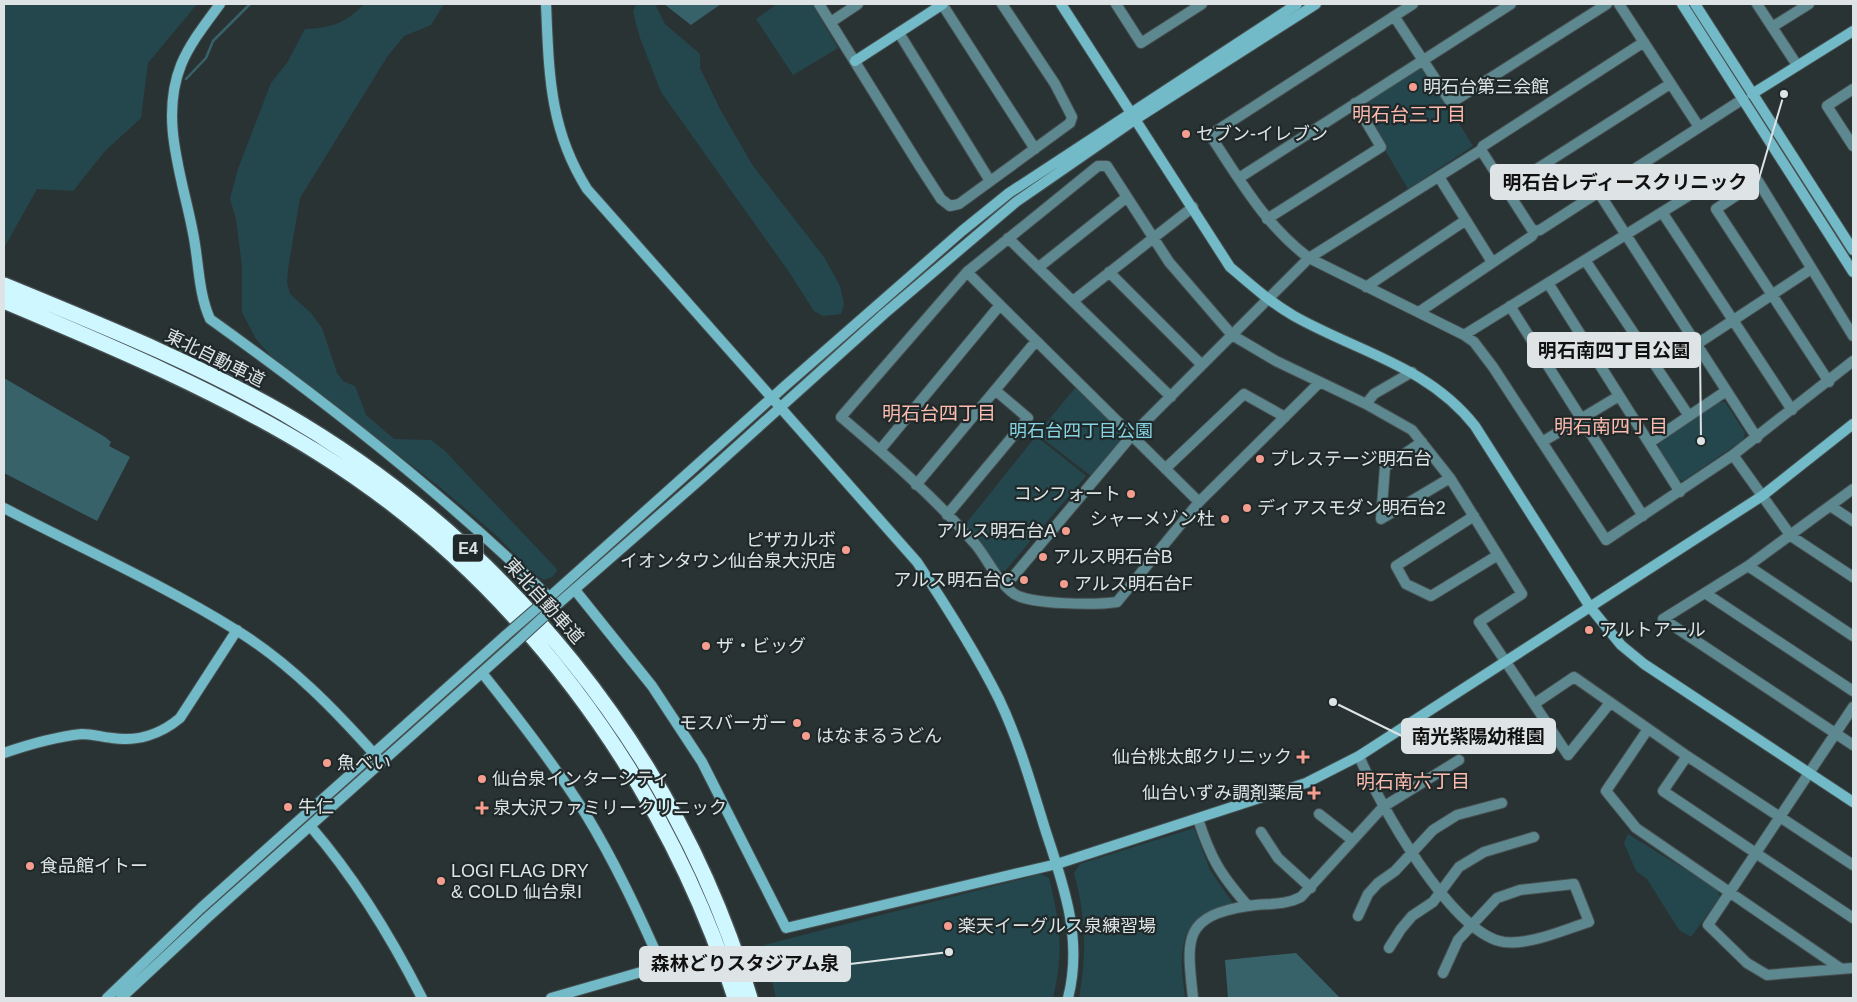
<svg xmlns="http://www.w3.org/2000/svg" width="1857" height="1002" font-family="Helvetica,'Noto Sans JP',sans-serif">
  <rect width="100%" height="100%" fill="#2a3334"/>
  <path fill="#24474d" d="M4 4H197L148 63 141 118 105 151 73 191 37 189 4 248Z
    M364 4H444L431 25 404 36 387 57 300 198 288 269 287 283 290 294 311 313 322 328 337 373 343 381 355 386 366 415 394 439 431 440 444 450 555 567 557 571 552 577 544 580 534 574 497 536 441 488 271 356 256 339 242 312V266L236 219 230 199 238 169 271 83 287 63 305 29C332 28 346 23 364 4Z
    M636 4H657L656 6 665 24 700 54V68L720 109 753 166 824 257 840 286 844 304 841 314 823 316 814 311 789 272 661 92 640 38 633 12Z
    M777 4H812L838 48 793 75 756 19Z
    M1418 67 1425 68 1473 146 1408 189 1362 111 1364 102Z
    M1076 387 1123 432 1125 437 1091 476 1037 434Z
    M1716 401 1725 402 1745 433 1743 440 1683 481C1670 476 1658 454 1659 442Z
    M1036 436 1086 476 1005 571 1000 570 965 525Z
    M1194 828 1210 870 1235 906C1223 911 1206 915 1196 923 1175 940 1183 976 1185 998H1079C1087 955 1086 916 1074 873L1080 864Z
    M1628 834 1717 889 1720 897 1691 937 1679 930 1647 879 1636 871 1624 843Z
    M1041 874 1049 878C1060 923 1064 952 1053 998H776L764 945Z"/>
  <path fill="#38626a" d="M664 4H721L691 25Z
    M4 378 105 437 111 442 109 446 130 457 97 521 4 473Z
    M1296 953 1340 998H1228L1225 960Z"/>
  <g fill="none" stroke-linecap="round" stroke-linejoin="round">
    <path stroke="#38626a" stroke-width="2.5" d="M186 79 206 58 213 41 250 4"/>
    <g stroke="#474f50" stroke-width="12">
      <path id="street" d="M819 4 919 165 941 199 950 206 959 204 1070 123 1072 117 1055 84 1002 4
        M942 4 1035 149
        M1116 4 1141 43 1202 4
        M1413 4 1210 135C1240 180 1265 225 1309 258L1464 335 1474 342 1493 367 1606 540 1733 455 1853 361
        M1619 4 1699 127
        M1757 4 1797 65
        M1394 16 1451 103 1607 4
        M831 22 858 4
        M1772 27 1809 4
        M899 33 990 181
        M1853 89 1827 106 1853 146
        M1481 150 1483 146 1644 42
        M1439 177 1492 262
        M1239 178 1511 4
        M1507 188 1670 84
        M1599 193 1757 438
        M1662 212 1792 410
        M1267 219 1381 147 1355 103
        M1008 238 1171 397
        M1585 260 1689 416
        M1039 267 1127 197
        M967 272 1000 305
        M1109 272 1202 365
        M1548 283 1680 492
        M1366 287 1466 220
        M1073 301 1193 207
        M1510 306 1643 516
        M1419 312 1532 236 1535 231
        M1464 335 1722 175 1734 197
        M1697 344 1811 269
        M1320 382 1199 502 1117 602C1097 605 1028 605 1013 593 997 581 988 560 976 545 935 498 888 457 841 417L967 272 1098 166H1107L1169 262 1232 335 1276 361 1366 404 1412 430 1450 478 1522 594 1479 622 1534 704 1574 677 1687 756 1853 865
        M1829 382 1716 209 1758 181 1853 336
        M1366 404 1374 394 1412 372
        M1422 442 1385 467 1381 519 1450 478
        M1542 442 1619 396
        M1649 443 1726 391
        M880 450 1000 305 1199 502
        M1733 455 1791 536 1853 577
        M1166 468 1244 394 1285 417
        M916 485 1036 341
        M1853 489 1748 566 1663 619 1853 745
        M1832 507 1853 521
        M947 515 1028 418 995 390
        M1474 516 1396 566 1406 584 1431 596 1498 555
        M1748 566 1853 636
        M1006 585 1133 434 1309 258 1481 150 1531 228 1535 231 1540 230 1743 99
        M1705 593 1853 691
        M1534 704 1568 755 1610 703
        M1853 707 1708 925 1747 963 1767 975 1853 968
        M1648 729 1606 791 1636 828 1840 968
        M1359 756C1378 802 1452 935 1504 942 1531 945 1563 930 1589 922L1574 884 1520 890 1497 898 1458 940 1443 973
        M1687 756 1663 791 1853 918
        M1319 814 1351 839
        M1198 819C1211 859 1220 874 1248 906
        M1261 832 1278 858 1311 888
        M1358 916 1368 894 1378 883 1395 871 1433 830 1457 815 1502 803
        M1389 948 1401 929 1412 916 1433 902 1459 867 1484 852 1534 837
        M1193 998C1187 941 1181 916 1248 906 1267 903 1284 906 1301 897L1383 807 1459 760"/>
    </g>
    <g stroke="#474f50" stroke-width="12">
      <path id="secondary" d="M220 4C206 23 190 43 181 65 159 120 183 179 193 233 199 262 198 292 210 319 329 404 445 495 550 598
        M546 4C549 72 549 129 587 189L917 562C947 607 975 651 999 699 1019 741 1032 787 1046 832 1064 886 1083 940 1068 998
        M1061 4 1230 267C1251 285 1270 302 1294 316 1358 352 1428 366 1475 426L1590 607 1621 645 1644 664 1853 802
        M1682 4 1853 272
        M1695 4 1853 250
        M855 61 943 4
        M1752 94 1853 31
        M4 508C81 548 162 584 236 630 290 663 336 711 377 757
        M575 590 652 686 702 762 786 928 1057 864 1306 783 1359 756 1762 496 1853 424
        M544 602 785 386 962 231 1009 193 1297 4
        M551 610 703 477 884 314 1016 202 1136 119 1316 4
        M483 674C519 719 554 764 585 813 615 862 639 914 662 966L551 998
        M4 753C30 744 54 737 82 734 92 734 102 737 112 738 137 742 161 734 180 718L237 630
        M311 827C356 879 391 937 422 998
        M107 998 201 908 506 635
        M121 998 208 917 515 643"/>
    </g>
    <g stroke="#474f50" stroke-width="18">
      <path id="highway" d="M4 285C98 324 194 362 283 413 504 541 677 752 750 998
        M4 301C111 346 218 391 317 452 515 575 664 777 735 998"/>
    </g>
    <use href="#street" stroke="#5d8890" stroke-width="10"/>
    <use href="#secondary" stroke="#72bac7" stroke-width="10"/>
    <use href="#highway" stroke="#cef7ff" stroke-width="15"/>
    <g stroke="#474f50" stroke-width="12" stroke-linecap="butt">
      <path id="secondary-bridge" d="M506 635 544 602
        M515 643 551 610"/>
    </g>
    <use href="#secondary-bridge" stroke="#72bac7" stroke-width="10"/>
  </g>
  <g fill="#f59d8e" stroke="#20292a" stroke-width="2">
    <circle cx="1413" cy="87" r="5"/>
    <circle cx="1186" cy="134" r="5"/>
    <circle cx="1260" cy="459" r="5"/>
    <circle cx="1131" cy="494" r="5"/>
    <circle cx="1247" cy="508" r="5"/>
    <circle cx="1225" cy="519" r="5"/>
    <circle cx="1066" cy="531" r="5"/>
    <circle cx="846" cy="550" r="5"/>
    <circle cx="1043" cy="557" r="5"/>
    <circle cx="1024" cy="580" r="5"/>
    <circle cx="1064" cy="584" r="5"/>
    <circle cx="1589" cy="630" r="5"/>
    <circle cx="706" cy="646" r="5"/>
    <circle cx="797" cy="723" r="5"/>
    <circle cx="806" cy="736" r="5"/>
    <path d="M1300.5 749.5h5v5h5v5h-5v5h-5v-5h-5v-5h5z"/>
    <circle cx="327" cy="763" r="5"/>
    <circle cx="482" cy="779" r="5"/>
    <path d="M1311.5 785.5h5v5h5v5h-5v5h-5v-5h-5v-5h5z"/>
    <circle cx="288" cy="807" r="5"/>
    <path d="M479.5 800.5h5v5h5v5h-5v5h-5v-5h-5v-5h5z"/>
    <circle cx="30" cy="866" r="5"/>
    <circle cx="441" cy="881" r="5"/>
    <circle cx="948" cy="926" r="5"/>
  </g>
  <g text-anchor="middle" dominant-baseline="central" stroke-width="4.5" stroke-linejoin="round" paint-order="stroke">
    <rect fill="#20292a" stroke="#a5acad" stroke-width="1" x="453" y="534.5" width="30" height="27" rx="4"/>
    <g font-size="16" font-weight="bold" fill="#dee4e5">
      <text x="468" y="548">E4</text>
    </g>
    <g font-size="18" fill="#dee4e5" stroke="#20292a" text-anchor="start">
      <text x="1423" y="87">明石台第三会館</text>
      <text x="1196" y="134">セブン-イレブン</text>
      <text x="1270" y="459">プレステージ明石台</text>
      <text x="1121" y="494" text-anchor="end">コンフォート</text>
      <text x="1257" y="508">ディアスモダン明石台2</text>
      <text x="1215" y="519" text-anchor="end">シャーメゾン杜</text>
      <text x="1056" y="531" text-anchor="end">アルス明石台A</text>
      <text x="836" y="540" text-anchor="end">ピザカルボ<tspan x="836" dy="21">イオンタウン仙台泉大沢店</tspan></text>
      <text x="1053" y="557">アルス明石台B</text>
      <text x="1014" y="580" text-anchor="end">アルス明石台C</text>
      <text x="1074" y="584">アルス明石台F</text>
      <text x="1599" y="630">アルトアール</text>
      <text x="716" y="646">ザ・ビッグ</text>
      <text x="787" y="723" text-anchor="end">モスバーガー</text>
      <text x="816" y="736">はなまるうどん</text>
      <text x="1292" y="757" text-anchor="end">仙台桃太郎クリニック</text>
      <text x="337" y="763">魚べい</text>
      <text x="492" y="779">仙台泉インターシティ</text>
      <text x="1304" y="793" text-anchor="end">仙台いずみ調剤薬局</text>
      <text x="298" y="807">牛仁</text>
      <text x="493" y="808">泉大沢ファミリークリニック</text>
      <text x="40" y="866">食品館イトー</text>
      <text x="451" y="871">LOGI FLAG DRY<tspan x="451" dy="21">&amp; COLD 仙台泉I</tspan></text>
      <text x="958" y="926">楽天イーグルス泉練習場</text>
    </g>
    <g font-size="18" fill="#dee4e5" stroke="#20292a">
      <text transform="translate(215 358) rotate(26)">東北自動車道</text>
      <text transform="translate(544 601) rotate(48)">東北自動車道</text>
    </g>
    <g font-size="18" fill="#86d4e2" stroke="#20292a">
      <text x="1081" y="431">明石台四丁目公園</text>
    </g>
    <g font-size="19" fill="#febbaf" stroke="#20292a">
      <text x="1409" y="114">明石台三丁目</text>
      <text x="939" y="413">明石台四丁目</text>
      <text x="1611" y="426">明石南四丁目</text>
      <text x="1413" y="781">明石南六丁目</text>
    </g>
  </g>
  <path fill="none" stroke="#dee4e5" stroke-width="2" d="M1784 94L1758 182M1701 441L1700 350M1333 702L1402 736M949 952L850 964"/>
  <g fill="#dee4e5" stroke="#20292a" stroke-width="2">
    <circle cx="1784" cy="94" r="5"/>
    <circle cx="1701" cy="441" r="5"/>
    <circle cx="1333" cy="702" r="5"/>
    <circle cx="949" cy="952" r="5"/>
  </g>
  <g fill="#dee4e5" stroke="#dee4e5" stroke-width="2">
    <rect x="1491" y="165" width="267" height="34" rx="5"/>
    <rect x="1528" y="333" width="172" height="34" rx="5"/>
    <rect x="1402" y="719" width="153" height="34" rx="5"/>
    <rect x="640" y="947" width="210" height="34" rx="5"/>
  </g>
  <g font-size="19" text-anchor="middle" font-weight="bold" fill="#111">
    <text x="1625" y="189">明石台レディースクリニック</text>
    <text x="1614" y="357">明石南四丁目公園</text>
    <text x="1478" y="743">南光紫陽幼稚園</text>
    <text x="745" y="970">森林どりスタジアム泉</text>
  </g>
  <rect width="1857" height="1002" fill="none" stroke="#dee4e5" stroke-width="10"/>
</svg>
